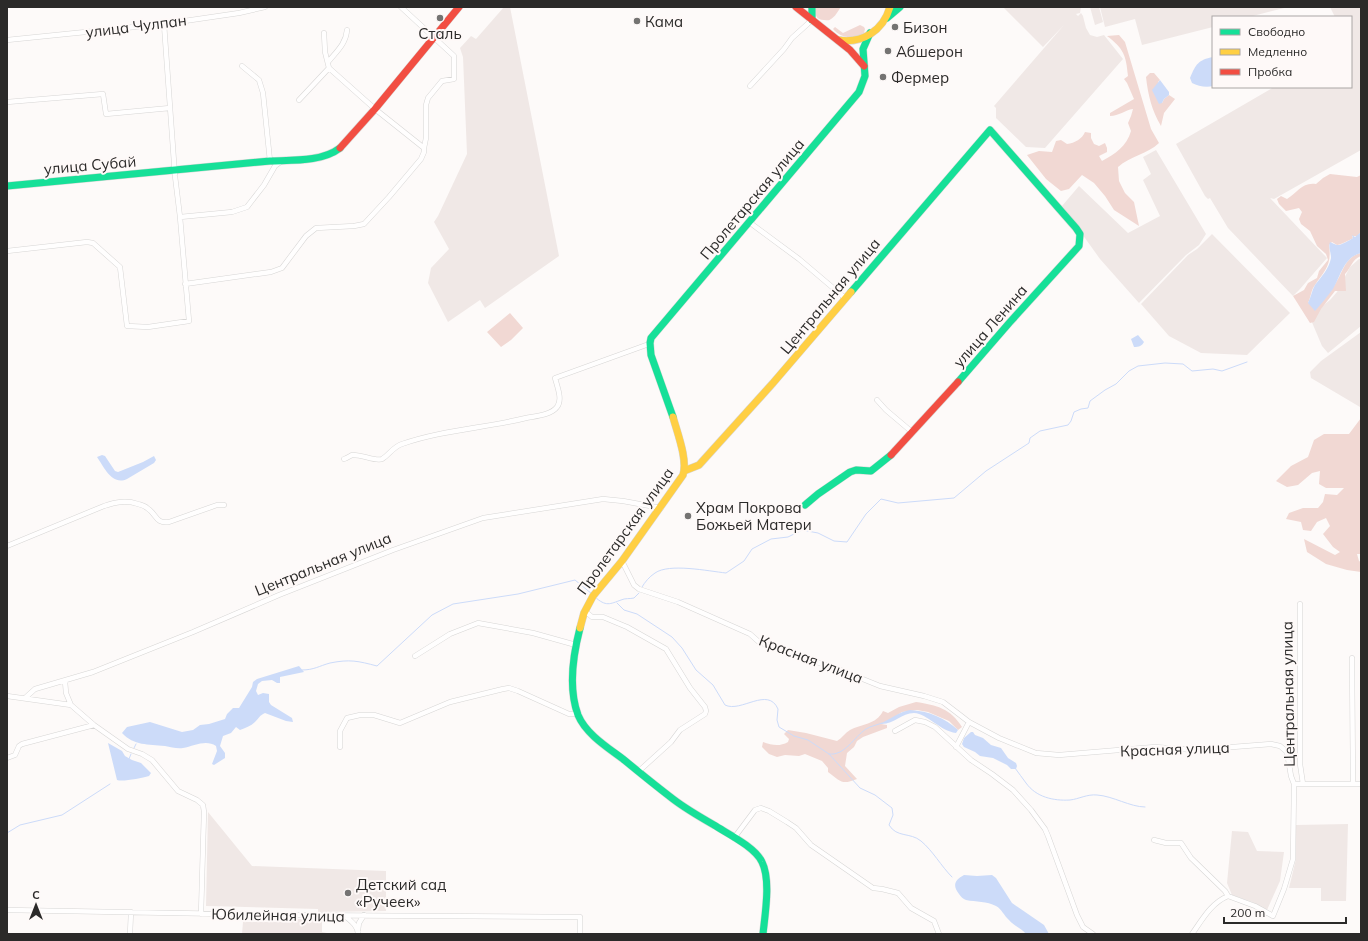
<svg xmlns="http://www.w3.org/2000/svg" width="1368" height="941" font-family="Mulish,sans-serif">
  <rect width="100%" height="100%" fill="#fdfaf9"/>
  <path fill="#f0e8e6" d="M504 7H510L559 256 485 308 480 300 448 322 428 283 431 268 449 249 434 222 438 216 467 154 463 57 460 48 471 36 476 39Z
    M1003 7H1081L1080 13 1076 14 1078 16 1081 13 1083 16 1086 28 1090 35 1097 37 1104 35 1123 59 1045 148 1026 147 996 118V108L994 106 1064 25 1043 47Z
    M1090 7H1099L1103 22 1095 25Z
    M1100 7H1288L1249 17H1213V27L1142 45 1135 19 1105 27Z
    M1330 7H1361V150L1274 199 1270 198 1327 258 1300 289 1293 296 1228 228 1210 198 1208 199 1205 196 1176 144 1274 87H1351V17H1335Z
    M1156 150 1206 234 1199 245 1186 255 1139 303 1100 259 1062 206 1079 186 1128 233 1160 216 1143 180 1151 174 1143 157Z
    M1212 234 1290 313 1247 355 1201 353 1169 336 1141 304 1188 255 1197 249Z
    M1359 259H1361V326L1328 353 1322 346 1311 320 1320 308 1330 300 1337 292 1350 267Z
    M1361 332V407H1360L1311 378 1310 372 1321 361Z
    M208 812 252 866 386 871V911L318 912V909L206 906Z
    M1348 824 1346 901H1321V888H1289L1296 859V825Z
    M1232 831 1248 832 1257 851 1284 852 1280 881 1267 910 1252 902 1232 895 1227 883Z
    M283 919H322V932L332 934H242L243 922H283Z"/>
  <path fill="#f1d8d3" d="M815 7H841C838 11 835 17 831 19 829 21 827 20 824 20 816 20 815 15 815 7Z
    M860 25 864 27 865 29 864 33C853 39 842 39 833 29L835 27 843 33Z
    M1119 35 1125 42 1151 129 1159 143C1148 154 1130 156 1118 167L1119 181 1125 193 1134 202 1139 226 1114 210 1105 196 1094 183 1082 175 1069 189 1061 191 1046 179 1027 155 1039 151 1052 152 1056 141 1061 140 1067 144C1075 143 1082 139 1085 132L1091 133V138L1094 144 1099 146 1105 143 1107 148V152L1099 156 1102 161C1115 154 1127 146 1131 131L1128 123 1131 116 1133 109C1125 110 1119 116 1110 116V113L1134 99 1127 83 1124 79 1128 76C1126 55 1124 49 1107 36Z
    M1150 73H1154L1160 80 1158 82 1162 103 1164 99 1169 95 1175 99 1164 113 1161 126C1152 111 1148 95 1146 77Z
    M1330 174 1357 177 1361 175V232L1357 236H1352L1353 238C1350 240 1340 245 1337 245L1332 242 1329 245C1332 265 1325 270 1315 285 1311 290 1311 297 1308 303 1314 299 1330 292 1334 286 1343 273 1344 257 1361 253V256C1352 259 1351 268 1345 274L1346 291H1335L1321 309 1314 322 1310 323 1293 296 1304 290 1308 283 1317 278 1319 271 1328 260 1326 254 1317 246 1310 231 1301 224 1299 219 1302 212 1299 208 1286 211 1279 204 1277 199 1281 196 1287 199C1298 192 1302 182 1316 184L1323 178Z
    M510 313 523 328 511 340 501 347 487 332Z
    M1361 418V554H1357L1359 561 1361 562V572L1347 570 1326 564 1307 552 1304 539 1335 555 1340 552 1333 547 1323 534 1330 526 1326 518 1317 522 1311 531 1303 530 1301 522 1286 519 1289 513 1303 508H1318L1323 502 1325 494 1337 495 1344 488H1326L1319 484 1320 471 1312 473 1298 485 1287 487 1276 481 1291 466 1308 457 1314 440 1324 434H1349Z
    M916 702C937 705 951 709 962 727L958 730 949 721 928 712 917 710 902 712 893 718 881 724 887 725V728L863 737 857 741 854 747 847 753 845 766 857 779C842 785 841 782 828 772V768L822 761 805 754 799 756 785 755 777 757 769 754 762 747 763 742C772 745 779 747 788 742L789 739 784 734 788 730 806 733 837 741C842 738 845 733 850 730 861 724 876 725 883 711L888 713 899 707Z"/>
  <path fill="#ccdbf9" d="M1213 57V86C1206 88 1198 86 1192 83L1190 78C1196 64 1198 60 1213 57Z
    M1160 80 1169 92V95L1164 99 1162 103 1159 104 1152 90Z
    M1361 232V253C1344 257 1341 275 1333 289 1327 297 1321 304 1315 311L1308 303C1311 297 1312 290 1315 285 1321 277 1329 269 1331 258 1331 252 1328 247 1330 242 1332 243 1334 244 1337 245 1340 246 1350 240 1353 238L1352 235 1355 237Z
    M1138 335 1144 342C1142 346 1139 347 1134 347L1131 339Z
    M102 455 105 456 115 471 118 472 143 462 154 456 156 460 154 463 127 479C112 486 104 467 97 457Z
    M299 666 304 672 280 677V683H277L272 680 262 681 258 684 256 691 258 695 263 693 269 694V702L271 705 292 718 293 722 286 721 265 713C259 716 260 717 255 722 251 726 245 728 240 730L236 727 231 733 223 736 220 746 225 753V758L214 765 212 764 217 751 216 746C206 739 194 746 183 748 177 749 171 747 165 746 148 744 134 746 122 733L127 727 150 722 182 732 193 730 200 725 209 724 225 719 227 714 233 708H239L252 687 253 682 257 679Z
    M910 710C929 711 945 718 958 730L956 733C940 731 928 714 914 713 901 713 894 725 880 724 890 719 899 712 910 710Z
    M971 732H973L975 735 983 738 991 745 1001 748 1008 758 1016 763 1017 766 1016 769H1011L1007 765 993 758 980 756 975 752 964 747 962 744 964 738Z
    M108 743 122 751 125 756 132 760 141 763 151 773 149 776C141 778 123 782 117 780Z
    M964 875 977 876 992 875 996 878 1012 903 1044 925 1049 934H1026C1021 928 1014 926 1009 920 1004 916 1002 909 996 906 987 901 976 902 966 900 963 899 961 897 959 894 952 885 955 880 964 875Z"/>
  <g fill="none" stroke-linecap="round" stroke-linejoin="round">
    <path stroke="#ccdbf9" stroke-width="1" d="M642 587C645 582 649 577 655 573 669 563 708 571 726 573L744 561 752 549 771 539 788 537 802 530 818 533 834 541 847 542 866 514 881 499 898 503 954 498 986 471 1029 443 1030 438 1040 431 1068 425 1071 421 1074 412 1081 409 1088 408 1090 401 1105 390 1116 384 1129 371 1138 366 1165 363 1183 364 1192 371 1213 369 1222 371 1247 362
      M595 597C606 607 610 604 621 600 625 598 630 599 634 598L639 593
      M617 603 624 610 637 614 672 637 682 648 696 670 713 685 725 705C741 713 768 686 778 709L777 720 779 727 794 736 808 740 829 754 860 788 875 795 892 808 893 815 889 825C897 838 910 832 921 841 933 851 941 866 952 877
      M302 670C314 670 319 666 330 663 350 659 358 661 377 666L432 615 453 604 518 594 575 580 592 594
      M134 748 136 744
      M829 754C845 756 854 737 866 729 871 726 877 725 882 723
      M129 759 131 754
      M1015 768C1019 773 1022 778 1026 783 1036 797 1053 801 1070 800 1079 799 1087 794 1097 795 1113 796 1130 807 1145 807
      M7 833 20 825 62 815 110 784"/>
    <g stroke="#d7d6d5" stroke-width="5.5">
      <path id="street" d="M164 24 175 176 180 217
        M324 33 325 52 329 68 375 109 424 148 426 138V105L428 98 442 81 454 79V56L401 7
        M7 40 164 24 239 13 265 7
        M328 62C336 52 346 44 347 30
        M242 66 259 80 263 93 270 161
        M750 86 784 49 792 38 812 20
        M299 100 329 68
        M7 102 103 94 106 114 170 108
        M749 222 799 259 845 298
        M7 251 87 242 93 243 120 267 127 326 148 327 189 321 180 217 232 212 247 207 264 185 275 166 282 161
        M185 284 271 272 282 268 306 236 316 228 354 226 364 224 389 197 421 159 424 152V148
        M877 400 886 410 912 432
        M344 459C347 458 350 456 352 455 361 454 376 462 382 459 389 455 393 447 402 444 442 430 485 428 526 418 536 416 551 415 557 407 563 400 557 386 555 378L649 344
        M7 546 104 506C116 502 126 500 138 504 141 505 145 506 147 508 157 514 155 524 169 522L217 505H224
        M622 561 634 585 639 589 678 602 750 634 759 642 792 654 838 669 880 686 924 696 943 702 960 715 969 722 999 738 1036 753 1059 755 1155 747 1194 750 1271 744 1280 746 1287 752 1291 776 1294 784H1361
        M1300 604V764L1303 784
        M585 611 592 617H603L627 627 666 649 690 688 705 707 706 711 705 714 680 730 671 742 639 771
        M415 656 450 634 478 623 533 633 576 645
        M1352 658 1353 784
        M65 681 66 693 71 705
        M7 696 71 705
        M25 698 35 689 93 672 193 632 279 595 393 550 483 518 603 499 623 501 661 508
        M71 705 94 725 128 749 142 754 152 760 178 791 197 800 203 805 204 812 201 914
        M895 731 915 720 925 722 935 727 971 760 992 774 1013 790 1031 810 1045 829 1048 836 1077 915 1083 927 1093 934
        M340 747V731L347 718 360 715H374L400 723 450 702 503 689 509 688 518 691 569 714H578
        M956 747 969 722
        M7 758 15 755 19 746 22 744 94 725
        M734 838 755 810 761 808 769 811 787 822 796 828 811 845 873 888 882 889 898 893 911 908 934 921 939 934
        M1154 840 1166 843H1181L1191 858 1225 891 1228 896
        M7 910 280 915 580 917V934
        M345 916C351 921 358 926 358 934
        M358 930 359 923 364 915
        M130 934 131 912
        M1192 934C1202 920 1211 903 1228 896L1255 906 1273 916 1284 889 1293 859 1294 784"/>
    </g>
    <g stroke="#d7d6d5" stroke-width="8">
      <path id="fast" d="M812 7V20
        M887 18 900 7
        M7 186 270 161C292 160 322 162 340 148
        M851 292 990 130 1076 228 1080 234 1079 246 1010 322 958 382
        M673 417 651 355 650 343 651 338 859 92 865 76 863 49 870 33
        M805 505 818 494 850 472 856 470 871 471 891 455
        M580 628C573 655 568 688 578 715 586 734 607 747 623 759 640 773 656 786 673 799 686 809 700 817 714 825 728 834 755 847 762 862 771 880 765 914 763 934"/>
    </g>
    <g stroke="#d7d6d5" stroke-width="8">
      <path id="slow" d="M838 40C862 44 883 31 890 7
        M684 471 699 465 773 383 851 292
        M580 628 584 613 593 596 622 561 683 475C688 460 677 432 673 417"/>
    </g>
    <g stroke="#d7d6d5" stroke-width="8">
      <path id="jam" d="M796 7 850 50 864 66
        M340 148 375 109 459 7
        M891 455 958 382"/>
    </g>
    <use href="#street" stroke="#fffefe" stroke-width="4.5"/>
    <use href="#fast" stroke="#16e098" stroke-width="7"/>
    <use href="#slow" stroke="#ffcf43" stroke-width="7"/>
    <use href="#jam" stroke="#f24e42" stroke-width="7"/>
  </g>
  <g fill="#747372" stroke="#fef9f8" stroke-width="1.5">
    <circle cx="440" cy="18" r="4"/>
    <circle cx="637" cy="21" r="4"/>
    <circle cx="895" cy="27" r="4"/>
    <circle cx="888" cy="51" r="4"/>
    <circle cx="883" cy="77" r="4"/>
    <circle cx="688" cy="516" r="4"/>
    <circle cx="348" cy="893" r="4"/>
  </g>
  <g text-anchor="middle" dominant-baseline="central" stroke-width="4" stroke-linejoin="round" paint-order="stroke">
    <g font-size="15" fill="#2b2a29" stroke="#fef9f8" text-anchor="start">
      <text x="645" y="21">Кама</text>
      <text x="903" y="27">Бизон</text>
      <text x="440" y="33" text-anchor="middle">Сталь</text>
      <text x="896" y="51">Абшерон</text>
      <text x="891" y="77">Фермер</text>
      <text x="696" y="507">Храм Покрова<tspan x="696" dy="17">Божьей Матери</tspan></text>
      <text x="356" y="884">Детский сад<tspan x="356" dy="17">«Ручеек»</tspan></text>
    </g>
    <g font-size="15" fill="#2b2a29" stroke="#fef9f8">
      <text transform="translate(136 26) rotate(-7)">улица Чулпан</text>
      <text transform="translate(90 165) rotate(-5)">улица Субай</text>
      <text transform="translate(752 199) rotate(-50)">Пролетарская улица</text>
      <text transform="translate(830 296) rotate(-50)">Центральная улица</text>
      <text transform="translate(990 326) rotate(-49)">улица Ленина</text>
      <text transform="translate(625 531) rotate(-54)">Пролетарская улица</text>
      <text transform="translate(323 564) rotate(-22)">Центральная улица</text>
      <text transform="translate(811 659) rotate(21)">Красная улица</text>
      <text transform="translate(1288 694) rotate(-91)">Центральная улица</text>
      <text transform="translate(1175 749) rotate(-2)">Красная улица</text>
      <text transform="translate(278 915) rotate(1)">Юбилейная улица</text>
    </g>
  </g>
  <rect width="1368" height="941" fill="none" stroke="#2b2a29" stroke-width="16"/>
  <rect x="1212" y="16" width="140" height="72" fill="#fef9f8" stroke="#aaa6a5"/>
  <rect x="1220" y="29" width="20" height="6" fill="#16e098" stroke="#aaa6a5"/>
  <text x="1248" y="36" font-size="12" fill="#2b2a29">Свободно</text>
  <rect x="1220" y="49" width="20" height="6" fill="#ffcf43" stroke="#aaa6a5"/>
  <text x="1248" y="56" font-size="12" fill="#2b2a29">Медленно</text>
  <rect x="1220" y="69" width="20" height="6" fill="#f24e42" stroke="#aaa6a5"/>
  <text x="1248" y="76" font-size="12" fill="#2b2a29">Пробка</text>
  <g transform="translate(36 905)" stroke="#fef9f8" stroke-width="3" paint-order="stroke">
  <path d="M0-3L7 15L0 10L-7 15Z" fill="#2b2a29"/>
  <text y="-6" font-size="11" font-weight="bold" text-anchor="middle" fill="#2b2a29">С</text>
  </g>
  <path d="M1224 917v6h122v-6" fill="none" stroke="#2b2a29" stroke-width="2"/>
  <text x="1230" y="917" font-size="12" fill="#2b2a29" stroke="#fef9f8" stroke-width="3" paint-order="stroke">200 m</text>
</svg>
